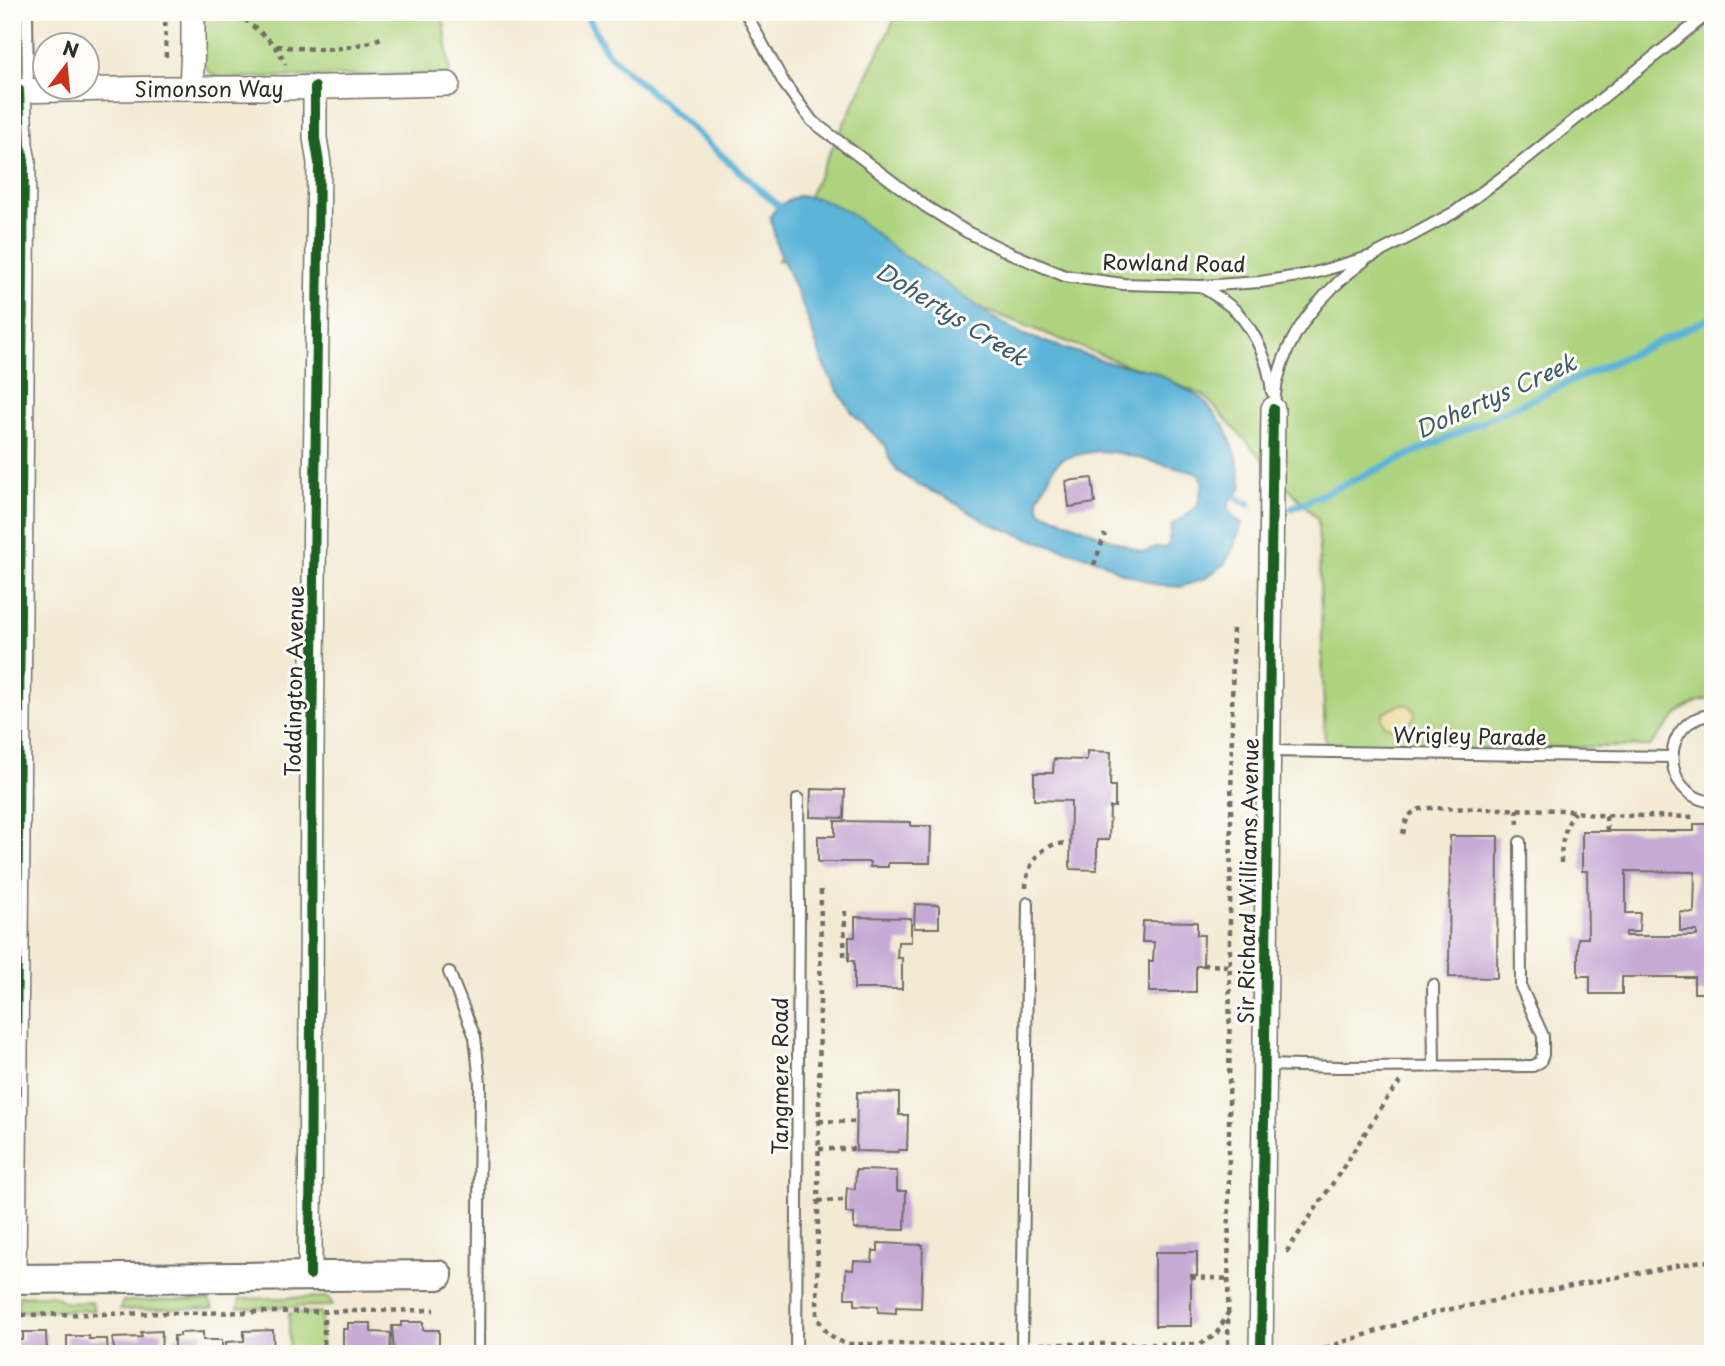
<svg xmlns="http://www.w3.org/2000/svg" width="1725" height="1366" font-family="'Playpen Sans',sans-serif">
  <rect width="100%" height="100%" fill="#fdfcf7"/>
  <filter id="ink" filterUnits="userSpaceOnUse"><feTurbulence type="fractalNoise" baseFrequency=".0143" numOctaves="2"/><feDisplacementMap in="SourceGraphic" scale="14" xChannelSelector="R" yChannelSelector="G"/><feConvolveMatrix kernelMatrix="1 2 1 2 8 2 1 2 1" color-interpolation-filters="sRGB"/></filter>
  <filter id="wash" filterUnits="userSpaceOnUse"><feTurbulence type="fractalNoise" baseFrequency=".00686" numOctaves="4" result="noise"/><feDisplacementMap in="SourceGraphic" scale="28" xChannelSelector="R" yChannelSelector="G"/><feGaussianBlur stdDeviation="1.57" result="paint"/><feColorMatrix in="noise" values="0 0 0 0 0 0 0 0 0 0 0 0 0 0 0 0 0 1.4 0 .05"/><feComposite in="paint" operator="in"/></filter>
  <g filter="url(#wash)">
    <rect width="100%" height="100%" fill="#f3ead4"/>
    <path fill="#add37e" stroke="#6c7f54" stroke-width="2" d="M202 12H443L450 74 219 78 209 72 204 65Z
      M898 12H1713V699C1684 699 1667 727 1650 746L1409 750 1325 742 1318 520 1204 395 973 305 778 260Z
      M53 1295 63 1301 69 1303 91 1302 95 1310 17 1312 19 1296Z
      M329 1297 333 1306 238 1308 240 1299Z
      M209 1300 213 1308 120 1310 123 1301Z
      M321 1312 322 1354H289V1313Z"/>
    <path fill="#eeda9e" stroke="#8c8264" stroke-width="2" d="M1406 704 1410 706 1415 712C1415 724 1402 726 1393 729L1384 725 1382 720 1383 714 1399 705Z"/>
    <path fill="#5bb4d8" stroke="#437082" stroke-width="2" fill-rule="evenodd" d="M798 196 819 198 849 212 895 249 949 286 994 318 1024 335 1107 362 1153 371 1202 398 1225 427 1237 457 1242 489C1225 499 1224 513 1242 523L1233 549 1224 564 1206 578 1180 587 1158 585 1120 572 1101 561 1028 538 988 523 943 496 918 485 897 471 889 458 886 446 854 415 837 390 823 364 807 316 777 246 770 217C776 205 786 202 798 196ZM1100 451 1119 453 1200 474 1203 484 1197 507 1171 526 1169 543 1166 548 1156 547 1145 552 1139 551 1040 511 1038 499 1054 467 1062 459 1085 453Z"/>
    <g fill="none" stroke-linecap="round" stroke-linejoin="round">
      <path stroke="#5bb4d8" stroke-width="7" d="M585 12 607 53 783 210
        M1228 488 1241 501 1249 504
        M1292 508 1713 317"/>
    </g>
    <g id="blocks">
      <path fill="#c6a9d5" fill-rule="evenodd" d="M1092 478 1095 503 1069 507 1066 481Z
        M1087 751 1111 752 1110 786H1115V807H1110L1109 840H1097V870L1070 869 1071 801 1034 800V773H1053L1054 759 1087 760Z
        M811 789 845 790 844 818 810 817Z
        M835 821 911 822V826H931L930 863H888V867H870V862H818V836H835Z
        M1694 824H1713V993H1694V977H1622V994H1590V976H1578V938H1588L1587 871H1582V831H1694ZM1626 871 1695 872 1694 913 1680 912V931H1697V936H1626V932H1639L1640 913H1626Z
        M1450 836H1498L1497 978 1449 977Z
        M915 904 939 905V928H914Z
        M855 917 911 918V942H898L897 958H902V989H854V961H849V937H855Z
        M1143 921 1197 922V935H1204L1203 965V966H1196V992H1149V961H1153L1154 942H1142Z
        M857 1092 899 1093V1115H908L907 1150H898V1152L856 1151Z
        M856 1170 897 1171V1191H906L905 1230 854 1229V1213H846V1200L847 1188 855 1189Z
        M878 1243 923 1245 921 1308 896 1307V1313L878 1312V1306L855 1305V1298H845L846 1269 853 1270 854 1261 872 1262 873 1251H878Z
        M1155 1252H1197V1275H1191V1326H1155Z
        M401 1322H423V1330H439V1354H394L392 1326H401Z
        M348 1323H371V1332L391 1333 390 1354H343V1329H348Z
        M273 1330 274 1354H226V1342L244 1341V1331Z
        M162 1331 161 1354H115L112 1338 142 1337 141 1332Z
        M23 1332H46L47 1354H12V1340H23Z
        M203 1332V1340H222V1354H174V1336H180V1333Z
        M67 1336H89V1339H107L108 1354H67Z"/>
    </g>
  </g>
  <g filter="url(#ink)">
    <use href="#blocks" fill-opacity="0" stroke="#716e66" stroke-width="2"/>
    <g fill="none" stroke-linecap="round" stroke-linejoin="round">
      <g stroke="#716e66" stroke-width="14">
        <path id="service" d="M27 12 28 90
          M745 12 784 83 812 121 925 206 967 232 1008 252 1065 276 1123 284 1201 286 1260 282 1311 274 1372 256 1411 236 1455 212 1512 170 1710 12
          M1201 286C1213 294 1227 302 1237 312 1257 334 1269 363 1272 392
          M1273 409C1275 400 1275 390 1277 382 1288 331 1324 291 1364 261
          M1713 715C1660 717 1658 796 1713 802
          M1268 751 1672 757
          M449 972 475 1037 480 1083 478 1354
          M1433 985 1434 1066
          M1265 1065 1338 1067 1533 1066 1540 1062 1543 1055V1036L1521 987 1520 842
          M796 1354 799 909 798 799
          M1026 1354 1022 1344 1028 903"/>
      </g>
      <g stroke="#716e66" stroke-width="26">
        <path id="minor" d="M191 88 193 46V12
          M12 91 167 88H286L448 84
          M310 1275 312 747 319 163 315 138V87
          M14 1279 24 161 21 145 19 90
          M1261 1354 1273 409"/>
      </g>
      <g stroke="#716e66" stroke-width="32">
        <path id="tertiary" d="M12 1279 438 1275"/>
      </g>
      <path stroke="#716e66" stroke-width="4.5" stroke-dasharray="5 5" stroke-linecap="butt" d="M165 12 166 62
        M238 12C254 31 278 40 285 65
        M277 46C313 50 349 52 383 37
        M1094 565 1105 534
        M1517 809 1518 826
        M1606 816 1607 831
        M1403 834C1406 818 1409 811 1425 808L1565 810 1594 815 1697 817
        M1561 863C1561 842 1564 830 1574 812
        M1026 888C1026 870 1035 852 1053 845 1058 843 1065 844 1070 843
        M821 890 817 1316C824 1332 830 1336 845 1344H1007
        M845 911 844 958H849
        M1203 965 1230 966
        M819 1121 856 1122
        M819 1149H856
        M818 1201 846 1200
        M1286 1251H1287L1339 1174 1386 1100 1400 1082
        M1191 1277 1229 1279
        M12 1315 434 1310
        M1040 1344H1200L1216 1335 1229 1311
        M324 1354V1311
        M1228 1354 1230 916 1233 624
        M1306 1354 1436 1312 1701 1261 1713 1262"/>
      <use href="#service" stroke="#fff" stroke-width="10"/>
      <use href="#minor" stroke="#fff" stroke-width="23"/>
      <use href="#tertiary" stroke="#fff" stroke-width="28"/>
      <g stroke="#fdfcf7" stroke-width="15">
        <path id="cycleway" d="M310 1275 312 747 319 163 315 138V87
          M14 1279 24 161 21 145 19 90
          M1261 1354 1273 409"/>
      </g>
      <use href="#cycleway" stroke="#1b5e20" stroke-width="10"/>
    </g>
  </g>
  <g text-anchor="middle" dominant-baseline="central" stroke-width="6" stroke-linejoin="round" paint-order="stroke">
    <g font-size="21" fill="#2b2b2b" stroke="#fdfcf7">
      <text x="209" y="88">Simonson Way</text>
      <text transform="translate(1174 262) rotate(1)">Rowland Road</text>
      <text transform="translate(293 681) rotate(-89)">Toddington Avenue</text>
      <text transform="translate(1470 735) rotate(1)">Wrigley Parade</text>
      <text transform="translate(1247 881) rotate(-89)">Sir Richard Williams Avenue</text>
      <text transform="translate(779 1076) rotate(-90)">Tangmere Road</text>
    </g>
    <g font-size="23" font-style="italic" fill="#3c5b68" stroke="#fdfcf7">
      <text transform="translate(952 313) rotate(32)">Dohertys Creek</text>
      <text transform="translate(1495 395) rotate(-24)">Dohertys Creek</text>
    </g>
  </g>
  <rect width="1725" height="1366" fill="none" stroke="#fdfcf7" stroke-width="42"/>
  <g transform="translate(66 66) rotate(16)"><circle r="33" fill="#fdfcf7" stroke="#a9a8a5" stroke-width="2"/>
  <path d="M0-5L12 26L0 18L-12 26Z" fill="#c8321e"/>
  <text y="-10" font-size="19" font-weight="bold" text-anchor="middle" fill="#2b2b2b">N</text>
  </g>
</svg>
